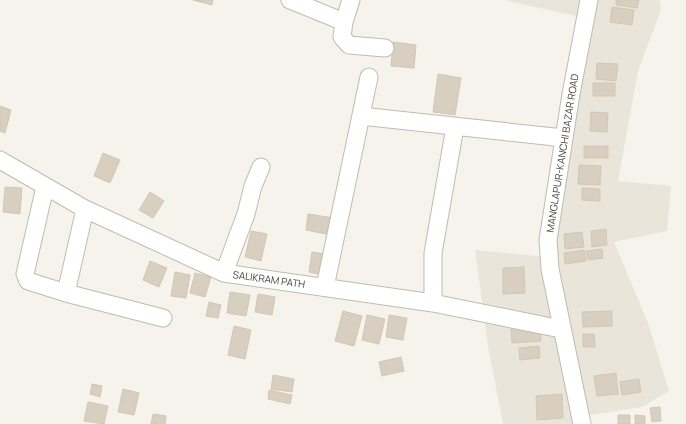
<svg xmlns="http://www.w3.org/2000/svg" width="686" height="424" font-family="Manrope,sans-serif">
  <rect width="100%" height="100%" fill="#f6f3ec"/>
  <path fill="#eae5da" d="M504 0H660L661 10 638 71 618 181 671 186 667 231 614 242 648 323 669 391 642 407 584 416 583 424H503L489 352 475 250 547 257 576 16Z"/>
  <path fill="#d8cfc1" stroke="#d3c7b4" d="M193 0H213L212 5Z
    M616 0H639L637 8 616 5Z
    M612 7 634 10 632 25 610 22Z
    M393 42 416 45 414 68 391 66Z
    M597 63 618 64 616 81 596 79Z
    M438 74 461 78 455 115 433 112Z
    M593 83H615V96H593Z
    M0 106 11 110 5 133 0 131Z
    M591 112 608 113 607 132 590 131Z
    M584 146H608V158H584Z
    M103 153 120 160 110 183 94 176Z
    M579 165 601 166 600 185 578 184Z
    M5 187 22 188 20 214 3 212Z
    M582 188 600 189V201L582 200Z
    M150 192 164 201 153 218 139 210Z
    M308 214 334 218 331 235 306 230Z
    M606 229 607 245 592 247 591 231Z
    M251 231 267 234 261 261 245 257Z
    M582 232 584 247 565 249 564 234Z
    M602 249 603 258 588 260 586 251Z
    M584 250 586 261 565 264 564 253Z
    M312 252 325 254 322 275 309 272Z
    M150 261 167 268 159 287 143 280Z
    M524 267 525 293 503 294V268Z
    M175 272 190 275 186 298 171 296Z
    M195 273 211 277 205 297 190 293Z
    M230 292 250 295 246 316 227 313Z
    M258 294 275 297 272 315 255 312Z
    M209 302 221 305 218 318 206 316Z
    M343 311 362 316 354 346 335 341Z
    M612 311V326L583 327 582 312Z
    M367 315 385 319 379 344 362 340Z
    M389 315 407 318 403 340 386 337Z
    M234 326 251 330 245 359 228 355Z
    M540 326 541 341 512 343 511 328Z
    M583 334H594L595 347H583Z
    M539 346 540 358 520 360 519 348Z
    M401 357 404 371 382 376 379 362Z
    M616 373 618 394 597 396 594 376Z
    M273 375 294 379 292 392 271 389Z
    M639 379 641 392 622 395 620 382Z
    M92 384 102 386 100 397 90 394Z
    M123 389 139 393 134 415 118 412Z
    M269 390 292 395 290 404 268 399Z
    M562 394 563 418 537 420 536 396Z
    M88 402 108 406 104 424 84 421Z
    M660 407 661 421 652 422 650 408Z
    M153 414 166 416 165 424H151Z
    M618 415H630V424H618Z
    M635 415 645 416V424H635Z"/>
  <g fill="none" stroke-linecap="round" stroke-linejoin="round">
    <g stroke="#c2bbae" stroke-width="19">
      <path id="minor" d="M290 0 344 22
        M351 0 344 22 342 37 349 45 385 48
        M361 116 564 138
        M0 160 85 209 224 273 433 303 561 329
        M45 187 25 274 28 281 66 293 85 209
        M224 273 246 214 253 186 261 167
        M325 287 369 77
        M66 293 163 318
        M433 303V253L455 127
        M582 424 550 269 548 240 571 94 589 0"/>
    </g>
    <use href="#minor" stroke="#fff" stroke-width="17"/>
  </g>
  <g text-anchor="middle" dominant-baseline="central" stroke-width="4" stroke-linejoin="round" paint-order="stroke">
    <g font-size="10" fill="#4b4439" stroke="#fff">
      <text transform="translate(562 153) rotate(-81)">MANGLAPUR-KANCHI BAZAR ROAD</text>
      <text transform="translate(269 279) rotate(8)">SALIKRAM PATH</text>
    </g>
  </g>
</svg>
